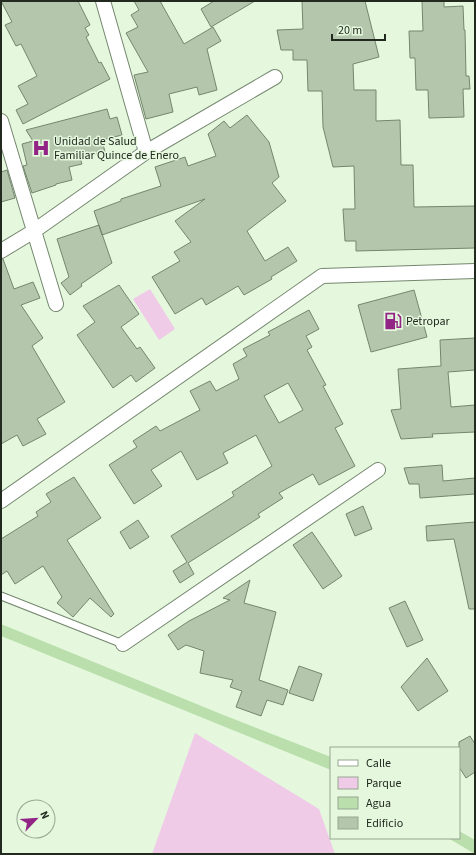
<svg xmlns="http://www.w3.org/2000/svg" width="476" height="855" font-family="'Source Sans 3',sans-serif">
  <rect width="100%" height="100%" fill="#e5f8de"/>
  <path fill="#efcbe8" d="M150 289 175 329 159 340 133 299Z
    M195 733 319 809 335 854H152Z"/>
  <path fill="#badfac" d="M1 624 221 714 331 757V770L1 636Z
    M459 831 475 840V854L448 838H459Z"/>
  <path fill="#b4c7ad" stroke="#75866e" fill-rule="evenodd" d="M1 1H78L90 25 85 28 89 35 86 37 99 63 101 62 110 79 23 124 16 110 28 104 18 86 37 76 21 44 16 46 5 25 12 22Z
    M134 1H160L184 44 213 27 221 41 207 49 217 90 199 95 197 87 169 94 173 112 146 119 134 75 148 72 126 33 138 27 131 15 139 10Z
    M214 1H255L211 27 201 9Z
    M302 1H365L379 57 353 64 354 90H376V121L400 120 401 165H413L414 207 475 206V248L356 251V241H345L343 209H355L354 166 333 167 323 127 322 91H308L307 60H293V50H281L277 30 303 29Z
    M422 1H444V7L463 6 464 30H465L466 76H469L470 89H463L464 117 429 118 428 90H416L415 58H410L409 31H423Z
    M107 109 110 119 117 117 122 135 102 140 105 152 80 158 82 164 69 167 72 180 56 184V185L32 193 23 166 27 165 22 144 33 141 26 130Z
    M247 115 269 142 279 177 272 183 286 201 247 231 265 261 288 247 297 261 271 277 272 279 244 295 238 286 206 305 202 298 175 314 152 277 180 261 174 252 191 242 175 221 205 199 102 235 94 211 121 201V199L161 186 155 167 185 157 188 166 216 156 208 134 224 121 230 128Z
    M7 170 15 198 1 202V172Z
    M99 225 112 263 81 284 82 286 70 295 61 283 69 277 57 239Z
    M1 259H3L14 289 33 282 40 298 21 305 43 338 32 346 65 402 37 419 46 434 23 446 17 435 1 444Z
    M119 285 139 314 121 327 137 349 140 347 155 368 136 382 131 375 113 388 77 335 95 322 83 306Z
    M414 290 427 337 371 352 358 305Z
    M309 310 319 329 306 336 312 347 307 350 326 385 323 386 343 424 335 428 355 466 319 485 313 474 279 493 283 498 258 514 260 517 188 563 194 574 180 583 173 571 187 562 171 536 234 496 232 492 272 466 256 435 223 453 228 463 197 480 181 451 151 470 162 486 134 504 109 465 137 447 133 441 156 426 160 431 200 410 190 391 210 381 216 391 239 379 233 364 247 356 243 349 270 335 268 332ZM288 383 303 410 279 423 264 396Z
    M475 338V370L448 372 451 407 475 405V432L432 434 433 437 401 439 391 410 401 409 398 369 441 366 440 340Z
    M442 465 443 481 475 478V494L420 498 419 484H409L404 468Z
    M74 477 101 518 67 540 114 614 111 617 90 598 73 617 57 603 62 597 43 566 15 584 7 571 1 575V539L38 516 36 512 51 502 46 494Z
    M363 506 372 529 355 536 346 514Z
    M138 520 149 537 130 549 120 532Z
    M475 522V609H469L454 539 427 541 426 526Z
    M312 532 342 576 323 589 293 545Z
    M250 580 244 603 276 612 259 680 288 690 283 705 267 700 261 716 236 707 242 691 230 687 233 680 200 673 204 651 186 645 178 650 168 635 189 621 230 600 223 598Z
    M405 601 423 640 407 647 389 608Z
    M427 658 448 691 418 711 401 687Z
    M299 666 322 674 313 701 289 693Z
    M470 736 475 744V772L466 778 459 767V742Z"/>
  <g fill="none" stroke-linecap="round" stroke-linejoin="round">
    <g stroke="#75876f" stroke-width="9">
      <path id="lane" d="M1 596 123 644"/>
    </g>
    <g stroke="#75876f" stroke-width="16">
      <path id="street" d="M103 1 146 152
        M1 121 56 304
        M1 251 34 231 146 152 275 77
        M1 501 322 276 475 271
        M123 644 378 470"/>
    </g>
    <use href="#lane" stroke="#fff" stroke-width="7"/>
    <use href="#street" stroke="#fff" stroke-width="14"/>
  </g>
  <defs>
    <g id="hospital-bare" transform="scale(1.38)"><path d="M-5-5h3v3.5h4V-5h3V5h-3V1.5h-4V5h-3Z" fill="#922485" stroke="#e5f8de" stroke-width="2.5" paint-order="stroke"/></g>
    <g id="fuel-bare" transform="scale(1.38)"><path d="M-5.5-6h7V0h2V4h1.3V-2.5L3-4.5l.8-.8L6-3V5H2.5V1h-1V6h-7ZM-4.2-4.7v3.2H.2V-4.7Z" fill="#922485" stroke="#e5f8de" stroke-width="2.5" paint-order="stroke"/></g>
  </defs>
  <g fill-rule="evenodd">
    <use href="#hospital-bare" x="41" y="148"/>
    <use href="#fuel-bare" x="393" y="321"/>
  </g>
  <g text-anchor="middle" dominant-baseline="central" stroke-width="3" stroke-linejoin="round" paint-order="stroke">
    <g font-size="12" fill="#222a20" stroke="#e5f8de" text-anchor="start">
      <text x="54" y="141">Unidad de Salud<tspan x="54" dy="14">Familiar Quince de Enero</tspan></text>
      <text x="406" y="321">Petropar</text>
    </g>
  </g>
  <rect width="476" height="855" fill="none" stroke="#222a20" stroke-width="4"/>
  <rect x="330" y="747" width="130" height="92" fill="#e5f8de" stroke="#97a692"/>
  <rect x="338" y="760" width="20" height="6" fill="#ffffff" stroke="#97a692"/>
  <text x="366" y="767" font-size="12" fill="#222a20">Calle</text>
  <rect x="338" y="777" width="20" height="12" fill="#efcbe8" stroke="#97a692"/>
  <text x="366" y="787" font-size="12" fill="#222a20">Parque</text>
  <rect x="338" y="797" width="20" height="12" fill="#badfac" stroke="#97a692"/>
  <text x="366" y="807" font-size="12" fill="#222a20">Agua</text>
  <rect x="338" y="817" width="20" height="12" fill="#b4c7ad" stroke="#97a692"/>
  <text x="366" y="827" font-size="12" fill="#222a20">Edificio</text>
  <g transform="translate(36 819) rotate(65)"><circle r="19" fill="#e5f8de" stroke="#97a692"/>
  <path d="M0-3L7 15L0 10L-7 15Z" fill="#922485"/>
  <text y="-6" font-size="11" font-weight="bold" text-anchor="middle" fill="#222a20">N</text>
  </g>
  <path d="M332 34v6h53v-6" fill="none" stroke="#222a20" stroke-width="2"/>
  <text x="338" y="34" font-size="12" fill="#222a20" stroke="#e5f8de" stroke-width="3" paint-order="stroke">20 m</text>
</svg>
